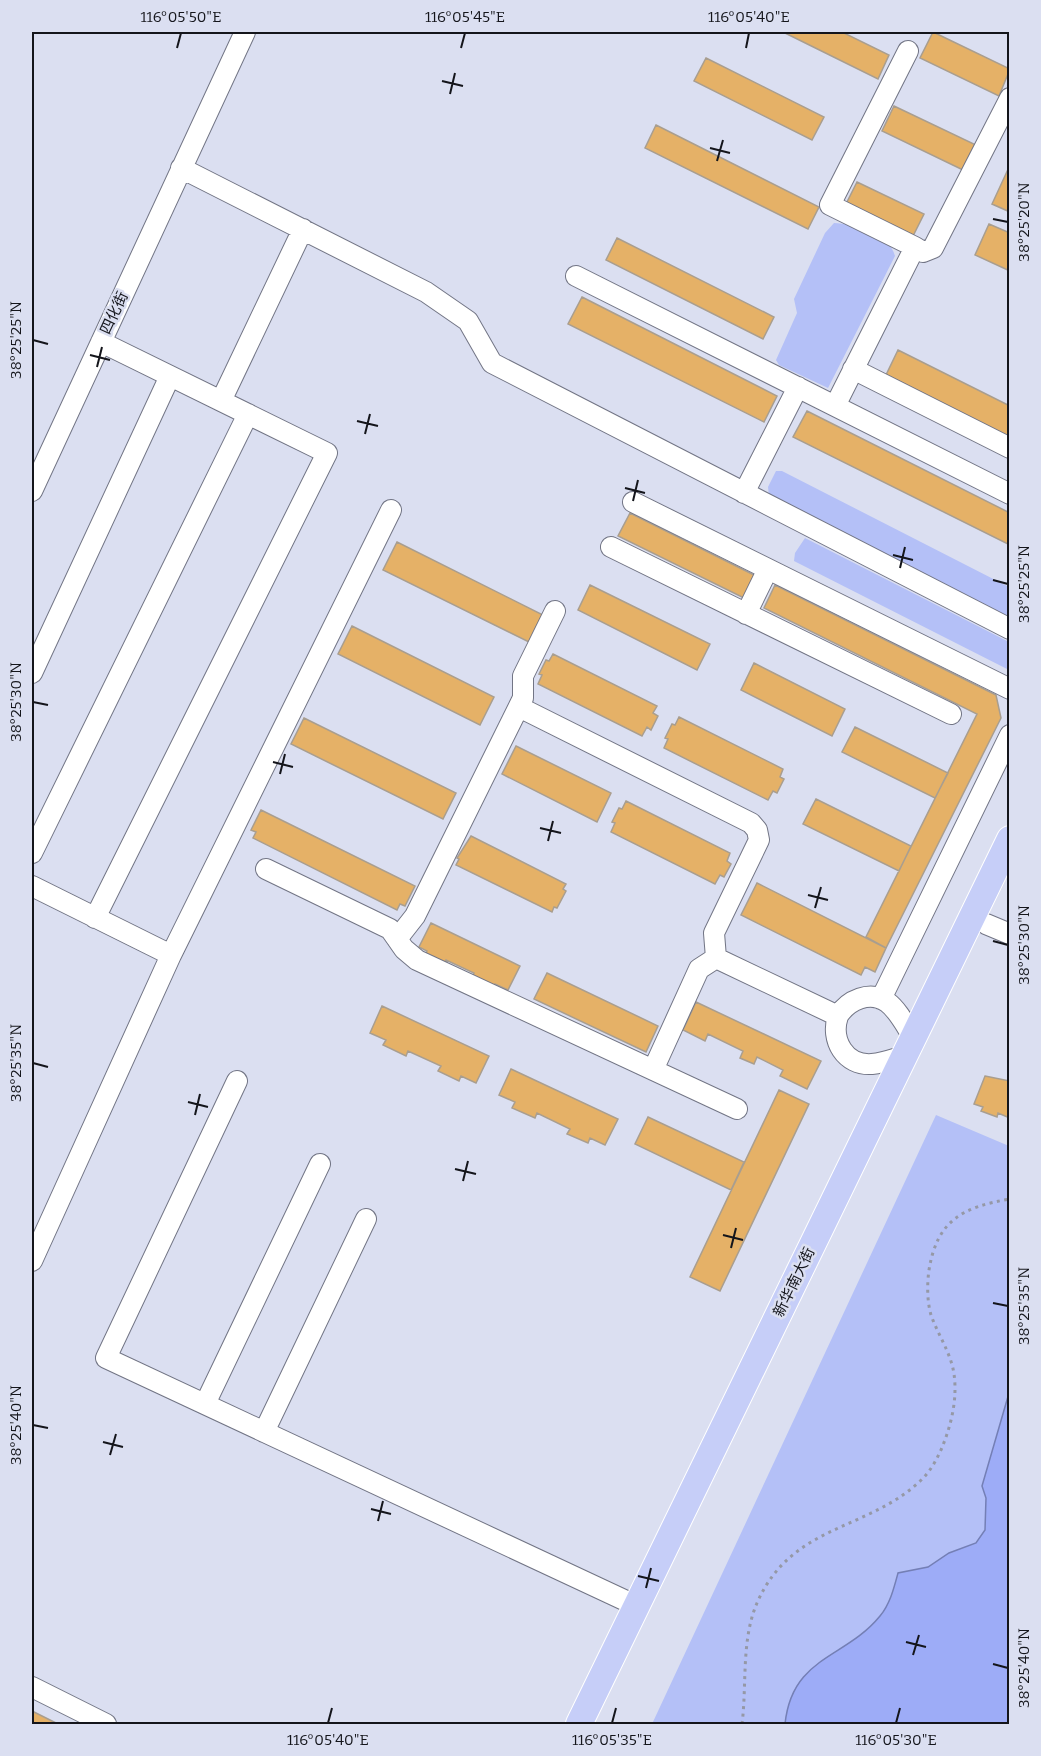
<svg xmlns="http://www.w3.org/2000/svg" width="1041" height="1756" font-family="Bitter,'Noto Sans SC',serif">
  <rect width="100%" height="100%" fill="#dbdff1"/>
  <path fill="#b4c0f7" d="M834 223C853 224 890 234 895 256L828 388 779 365 776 360 797 313 794 299 825 233Z
    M776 471H782L1009 587V618L769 496 768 487Z
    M805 538 1009 642V670L794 561 795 553Z
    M936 1115 1009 1146V1724H652Z"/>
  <path fill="#9dacf7" stroke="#747fb5" stroke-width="1.5" d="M1009 1393V1724H785C792 1656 845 1659 880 1616 890 1604 894 1588 898 1573L928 1567 949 1553 976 1543 985 1530 986 1498 982 1486Z"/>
  <path fill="#e5b167" stroke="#a99e8f" stroke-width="1.5" d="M783 32H842L889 55 878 79Z
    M933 32 1010 69 999 96 920 58Z
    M706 58 824 117 812 140 694 81Z
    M894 106 976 145 963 170 882 131Z
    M656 125 819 207 808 229 645 148Z
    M1010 165V212L992 204Z
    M857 182 924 214 913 236 846 204Z
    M989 224 1010 233V271L975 255Z
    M617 238 774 317 763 339 606 260Z
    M582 297 777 396 764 422 568 324Z
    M898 350 1010 406V437L886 375Z
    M807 411 1010 513V545L793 437Z
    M630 513 758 577 746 599 618 536Z
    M397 542 543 615 529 642 383 570Z
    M590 585 710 644 697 670 578 610Z
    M775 585 996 695 1001 718 886 948 866 937 977 714 764 608Z
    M352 626 494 697 480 725 338 654Z
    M553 654 657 706 653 713 658 716 651 730 647 727 642 736 538 684 542 675 539 674 546 660 549 661Z
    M754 663 845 709 832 736 741 690Z
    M679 717 783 769 780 777 784 779 777 793 773 791 768 800 664 748 668 739 665 738 672 724 675 725Z
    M304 718 456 793 443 819 291 744Z
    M855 727 948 773 935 798 842 752Z
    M516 746 611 793 597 822 502 774Z
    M816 799 911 846 899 871 803 824Z
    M626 801 730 853 727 861 731 864 724 877 720 875 715 884 611 832 615 823 612 822 619 808 622 809Z
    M261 810 415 886 405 906 400 904 397 910 253 838 256 832 251 830Z
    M471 836 566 884 563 889 566 891 557 908 554 907 552 912 456 865 459 859 457 858Z
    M757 883 886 948 875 972 865 967 861 975 741 915Z
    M431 923 520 966 508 990 495 984 494 987 472 977 474 973 446 960 444 964 425 955 427 951 419 947Z
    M547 973 658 1026 646 1052 534 999Z
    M696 1002 821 1061 807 1089 780 1076 783 1070 757 1057 754 1064 740 1058 743 1051 708 1034 705 1041 683 1030Z
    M382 1006 489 1056 476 1083 461 1076 459 1081 438 1071 441 1066 408 1051 406 1056 383 1045 386 1040 370 1033Z
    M511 1069 618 1119 605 1145 590 1138 588 1143 567 1134 570 1129 537 1113 535 1118 512 1108 515 1102 499 1095Z
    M985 1076 1010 1081V1118L998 1113 997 1117 981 1111 983 1107 974 1104Z
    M779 1090 809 1104 720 1291 690 1277Z
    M648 1117 744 1162 731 1190 635 1144Z
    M32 1711 58 1724H32Z"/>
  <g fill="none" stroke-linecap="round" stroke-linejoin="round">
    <g stroke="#727585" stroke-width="22">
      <path id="minor" d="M181 168 426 292 468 321 492 363 1010 629
        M915 247 923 252 933 248 1010 98
        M576 276 1010 494
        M853 369 1010 448
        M221 401 303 229
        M835 406 915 247 830 205 908 51
        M32 491 245 32
        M744 493 798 387
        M633 502 1010 689
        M611 547 951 714
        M746 614 768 569
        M32 673 170 376
        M519 707 751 823 757 830 759 840 714 933 716 958 699 969 653 1070
        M32 853 248 414
        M266 869 390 929 404 949 417 960 737 1109
        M32 886 171 955
        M95 918 327 453 101 342
        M986 924 1010 934
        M397 939 415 916 523 698V676L555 611
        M716 958 838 1016
        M881 999 1010 735
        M904 1056C894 1059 883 1063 872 1064 845 1066 830 1040 838 1016 848 1000 870 990 887 1002 898 1010 906 1026 913 1037
        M237 1081 106 1358 637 1606
        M32 1261 171 955 391 510
        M205 1404 320 1164
        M264 1432 366 1219
        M32 1687 106 1724"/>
    </g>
    <g stroke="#fff" stroke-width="28">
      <path id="major" d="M579 1724 1010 839"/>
    </g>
    <path stroke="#9598a6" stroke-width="3" stroke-dasharray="3 4.5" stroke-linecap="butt" d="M742 1724C747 1685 741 1640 757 1603 791 1525 865 1531 918 1483 932 1471 940 1454 946 1437 953 1417 957 1395 954 1374 951 1353 938 1335 931 1315 927 1301 927 1284 929 1270 937 1220 963 1207 1010 1199"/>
    <use href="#minor" stroke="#fff" stroke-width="20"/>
    <use href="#major" stroke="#c6cef8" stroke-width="26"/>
  </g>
  <path fill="none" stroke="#14151b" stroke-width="2" d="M177 48 181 33M461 48 465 33M746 48 749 33M442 81 463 86M450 94 455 73M710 148 730 153M717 161 723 140M993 219 1008 222M33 340 48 344M90 355 110 360M97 367 102 347M357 421 378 426M365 434 370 414M625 488 645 493M633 501 638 480M893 555 913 560M900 568 905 547M993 580 1008 584M33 702 48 705M273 762 293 767M280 774 285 754M540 828 561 833M548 841 553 821M808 895 828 900M815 908 821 887M993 941 1008 945M33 1063 48 1067M188 1102 208 1107M195 1115 200 1094M455 1169 476 1174M463 1181 468 1161M723 1235 743 1240M731 1248 736 1228M993 1303 1008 1306M33 1425 48 1428M103 1442 123 1447M110 1455 116 1434M371 1509 391 1514M378 1521 383 1501M638 1576 659 1581M646 1588 651 1568M906 1642 926 1647M913 1655 919 1635M993 1664 1008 1668M328 1723 332 1708M612 1723 616 1708M896 1723 900 1708"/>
  <g text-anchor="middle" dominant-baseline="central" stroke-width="5" stroke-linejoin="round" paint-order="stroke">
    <g font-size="15" fill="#14151b" stroke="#dbdff1">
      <text transform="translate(114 313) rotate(-65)">四化街</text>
      <text transform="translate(794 1282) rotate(-64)">新华南大街</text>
    </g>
  </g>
  <rect width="1041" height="1756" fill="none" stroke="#dbdff1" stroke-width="66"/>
  <rect x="33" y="33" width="975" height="1690" fill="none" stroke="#14151b" stroke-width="2"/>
  <g font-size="15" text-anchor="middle" fill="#14151b">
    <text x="181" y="22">116°05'50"E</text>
    <text x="465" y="22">116°05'45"E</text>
    <text x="749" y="22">116°05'40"E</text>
    <text transform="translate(1024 222) rotate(-90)" y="5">38°25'20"N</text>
    <text transform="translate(16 340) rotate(-90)" y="5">38°25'25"N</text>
    <text transform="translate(1024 584) rotate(-90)" y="5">38°25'25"N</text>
    <text transform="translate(16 702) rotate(-90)" y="5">38°25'30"N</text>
    <text transform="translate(1024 945) rotate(-90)" y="5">38°25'30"N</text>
    <text transform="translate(16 1063) rotate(-90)" y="5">38°25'35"N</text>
    <text transform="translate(1024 1306) rotate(-90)" y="5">38°25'35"N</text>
    <text transform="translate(16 1425) rotate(-90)" y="5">38°25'40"N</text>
    <text transform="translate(1024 1668) rotate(-90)" y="5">38°25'40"N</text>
    <text x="328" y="1745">116°05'40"E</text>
    <text x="612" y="1745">116°05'35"E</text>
    <text x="896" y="1745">116°05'30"E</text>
  </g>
</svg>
